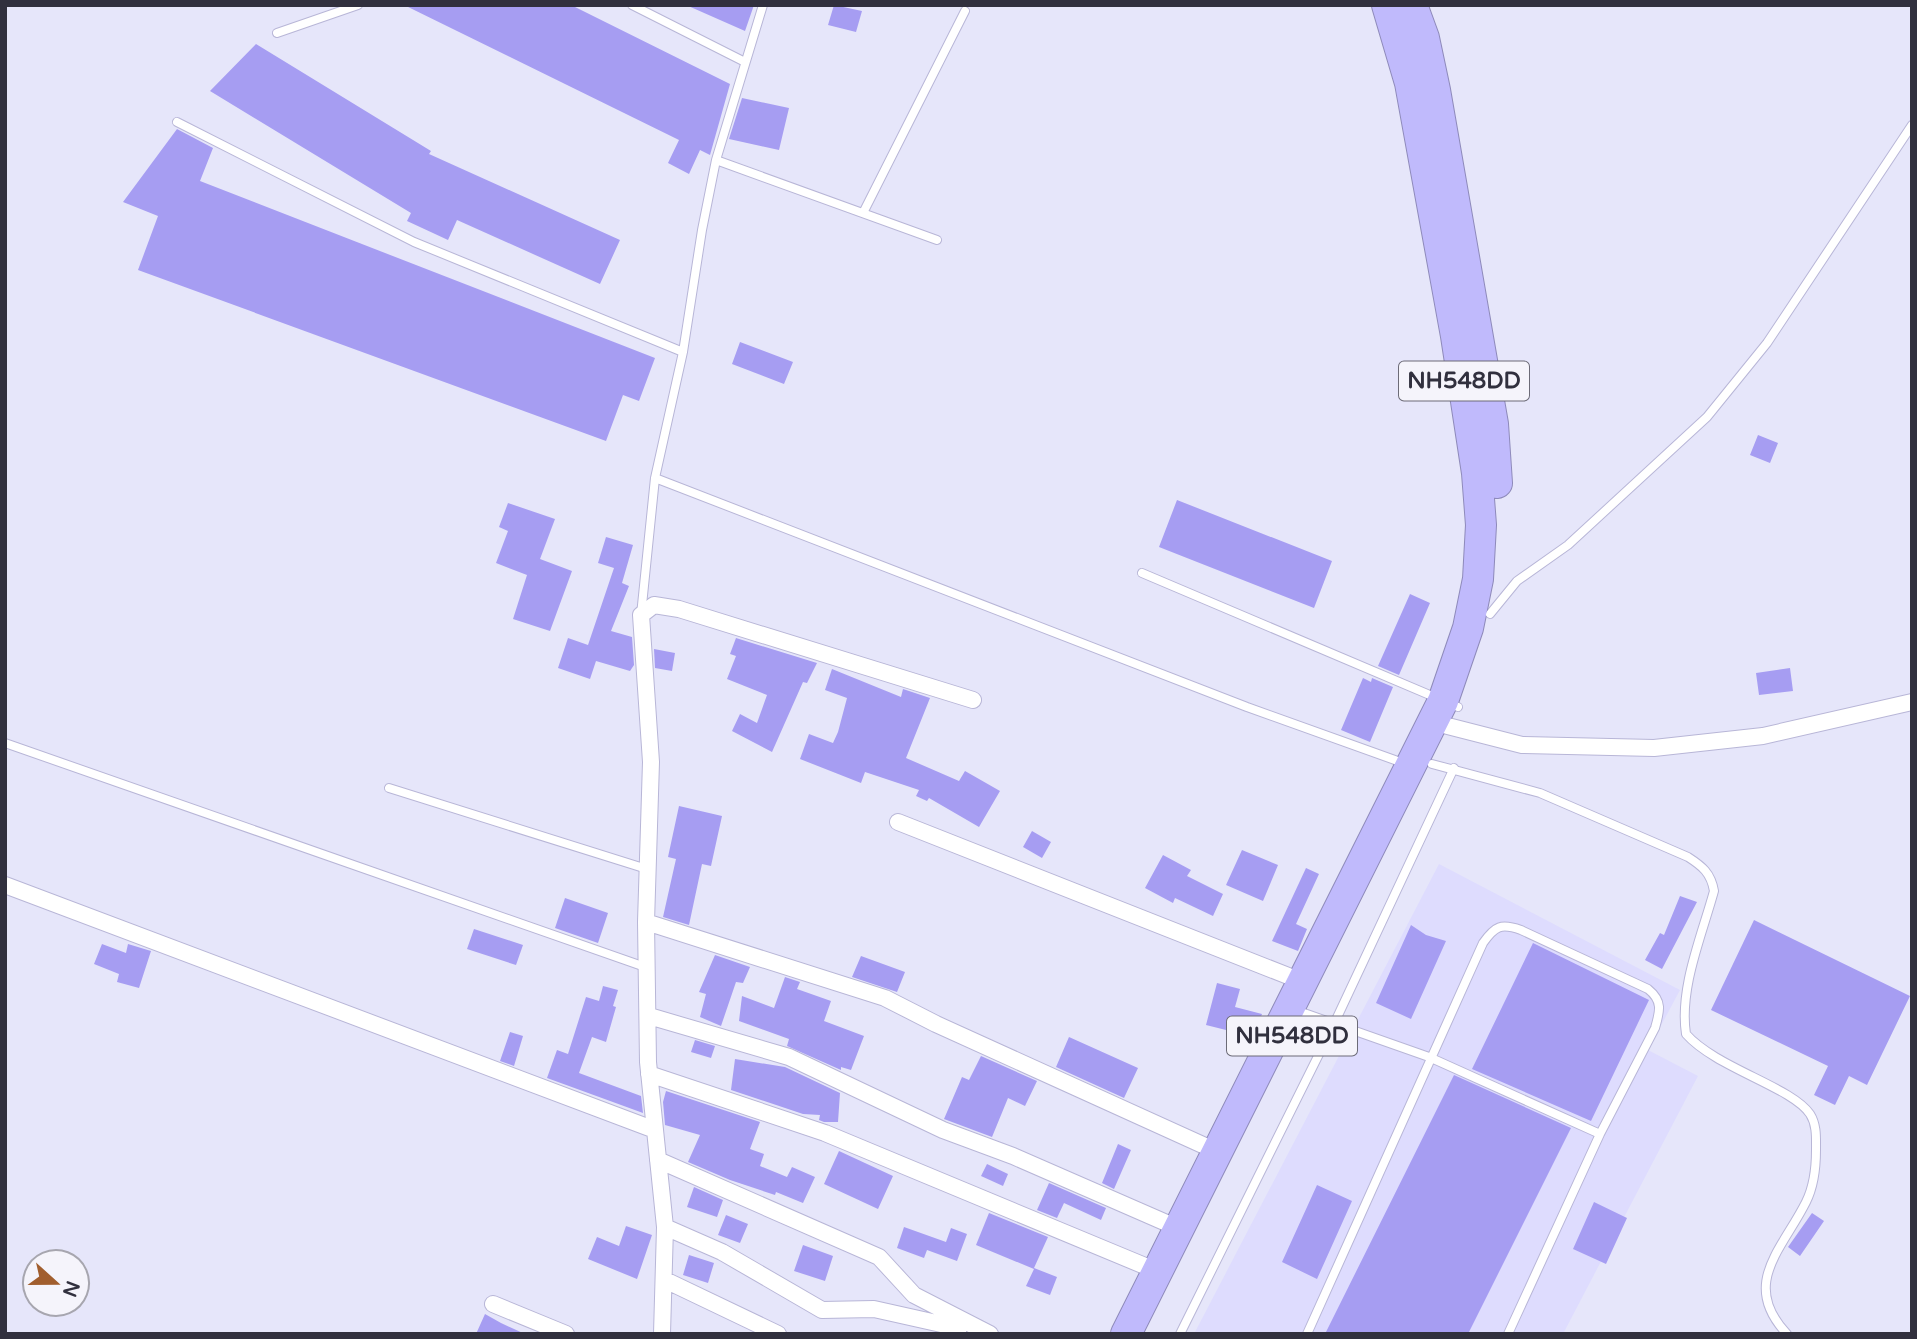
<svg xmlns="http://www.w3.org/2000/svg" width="1917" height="1339" font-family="'Varela Round',sans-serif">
  <rect width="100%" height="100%" fill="#e6e6fa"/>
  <path fill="#dedcfe" d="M1439 864 1680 990 1648 1050 1698 1076 1563 1334H1194Z"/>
  <path fill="#a69df2" d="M404 5H571L730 84 710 155 700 150 689 174 668 163 679 140Z
    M686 5H754L745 31Z
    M834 5 862 11 856 32 828 25Z
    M256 44 431 151 429 154 620 240 600 284 457 220 448 240 407 221 411 213 210 91Z
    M742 98 789 108 779 150 729 139Z
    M177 129 213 148 200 181 655 358 639 401 623 395 606 441 138 270 158 216 123 202Z
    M740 342 793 362 784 384 732 364Z
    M1758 435 1778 443 1770 463 1750 455Z
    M1177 500 1332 561 1314 608 1159 547Z
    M508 503 555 519 540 559 572 571 550 631 513 619 527 575 496 563 508 531 499 527Z
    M606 537 633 545 622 583 629 586 611 631 632 637 634 665 630 671 596 661 590 679 558 668 568 638 588 645 614 568 598 563Z
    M1410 594 1430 603 1399 675 1378 666Z
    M736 638 817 663 807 683 803 682 772 752 732 731 740 714 757 723 767 695 727 679 736 656 730 654Z
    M654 649 675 653 672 671 655 668Z
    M1790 668 1793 691 1759 695 1756 673Z
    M832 669 901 697 903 689 930 698 906 758 959 781 965 771 1000 791 979 827 929 798 927 801 916 796 919 790 865 772 861 783 800 759 809 734 833 743 838 732 847 698 825 690Z
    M1363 678 1371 682 1372 678 1393 687 1370 742 1341 730Z
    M679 806 722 816 711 866 702 864 689 925 663 917 676 859 668 857Z
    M1032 831 1051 842 1042 858 1023 847Z
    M1242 850 1278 865 1263 901 1226 885Z
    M1163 855 1191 870 1187 876 1223 894 1213 916 1175 898 1173 903 1145 888Z
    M1306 868 1319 874 1296 924 1307 929 1298 951 1272 941Z
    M1680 896 1697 902 1662 969 1645 960 1660 933 1664 935Z
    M565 898 608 913 598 943 555 928Z
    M1754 920 1910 996 1867 1085 1849 1076 1835 1105 1814 1095 1828 1066 1711 1010Z
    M1411 925 1426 935 1446 941 1411 1019 1376 1003Z
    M474 929 523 945 516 965 467 949Z
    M1533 943 1649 1000 1591 1121 1472 1069Z
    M102 944 126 953 128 944 151 951 139 988 117 982 119 974 94 964Z
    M715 955 750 967 743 983 736 982 721 1026 700 1017 706 994 699 992Z
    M861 956 905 972 897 992 852 977Z
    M785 977 800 982 797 989 831 1001 824 1021 864 1036 851 1070 841 1067V1070L787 1046 789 1039 739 1021 742 996 774 1008Z
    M1217 983 1240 989 1235 1007 1262 1014 1247 1052 1234 1049 1238 1033 1206 1025Z
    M603 986 618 990 613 1006 616 1007 606 1042 592 1037 579 1073 641 1096 643 1113 547 1078 557 1050 568 1054 586 997 599 1001Z
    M510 1032 523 1036 514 1066 500 1061Z
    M1069 1037 1138 1068 1124 1098 1056 1067Z
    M695 1040 715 1046 711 1058 691 1052Z
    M981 1056 1037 1081 1025 1106 1008 1098 992 1137 944 1119 962 1077 969 1080Z
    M735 1059 785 1067 840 1093 838 1122H824L819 1120 820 1115 803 1114 731 1090Z
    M1454 1075 1571 1128 1468 1334H1325Z
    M666 1091 760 1122 750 1149 764 1154 760 1166 787 1177 792 1167 815 1177 803 1203 776 1192 775 1195 730 1180 688 1162 700 1135 665 1125 663 1102Z
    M1118 1144 1131 1150 1114 1189 1102 1183Z
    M839 1151 893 1176 878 1209 824 1184Z
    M987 1164 1008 1174 1003 1186 981 1176Z
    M1049 1183 1106 1208 1101 1220 1064 1203 1057 1218 1037 1210Z
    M1317 1185 1352 1201 1317 1279 1282 1262Z
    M694 1187 723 1200 717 1217 687 1207Z
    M1594 1202 1627 1218 1606 1264 1573 1249Z
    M989 1213 1048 1237 1034 1268 1057 1277 1050 1295 1026 1286 1034 1269 976 1245Z
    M1812 1213 1824 1221 1800 1256 1788 1247Z
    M726 1215 748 1224 740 1243 718 1235Z
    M626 1226 652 1235 637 1279 588 1259 597 1237 619 1246Z
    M904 1227 946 1242 951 1228 967 1234 957 1261 927 1250 924 1258 897 1248Z
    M803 1245 833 1256 825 1281 794 1271Z
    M689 1255 714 1263 708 1283 683 1275Z
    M485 1314 501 1323 525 1334H476Z"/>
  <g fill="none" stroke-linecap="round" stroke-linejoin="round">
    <g stroke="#b8b6d7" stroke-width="10">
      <path id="lane" d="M632 5 745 62
        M277 33 358 5
        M177 122 414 242 683 352
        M716 160 937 240
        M863 213 965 11
        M655 478 1247 707 1406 764
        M1142 573 1458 707
        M1490 614 1517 581 1568 545 1707 417 1767 343 1912 125
        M641 615 655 478 683 352 702 230 716 160 763 5
        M5 743 648 968
        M1432 764 1540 793 1688 857C1702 866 1711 873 1714 891 1702 935 1679 988 1686 1034 1716 1068 1792 1087 1810 1114 1817 1125 1816 1138 1816 1150 1816 1169 1814 1186 1806 1202 1782 1250 1740 1284 1787 1334
        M389 788 650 870
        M1304 1013 1429 1057 1600 1134
        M1180 1334 1334 1024 1454 768
        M1307 1334 1483 943C1495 926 1501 923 1521 930L1648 989C1663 1001 1660 1011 1655 1028L1600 1134 1508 1334"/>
    </g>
    <g stroke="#b8b6d7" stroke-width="18">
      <path id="street" d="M1432 722 1522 745 1654 748 1763 736 1912 702
        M898 822 1301 981
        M5 885 655 1130
        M646 922 885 998 936 1024 1216 1151
        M649 1016 789 1057 943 1130 1013 1156 1178 1228
        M649 1074 825 1133 1157 1271
        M658 1160 879 1257 914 1295 990 1334
        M665 1227 722 1252 822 1310 874 1309 959 1328
        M665 1280 778 1334
        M493 1304 566 1334
        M662 1334 665 1227 648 1062 646 922 651 762 641 615 654 605 679 609 973 700"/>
    </g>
    <g stroke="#8e8aba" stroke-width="32">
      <path id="highway" d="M1412 5 1424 38 1435 90 1493 424 1497 483
        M1126 1334 1443 701 1468 628 1478 579 1481 525 1477 473 1456 336 1410 83 1387 5"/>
    </g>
    <use href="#lane" stroke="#fff" stroke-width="8"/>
    <use href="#street" stroke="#fff" stroke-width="16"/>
    <use href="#highway" stroke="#c0bafc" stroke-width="30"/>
  </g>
  <g text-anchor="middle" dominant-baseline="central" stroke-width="5" stroke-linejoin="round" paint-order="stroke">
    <g fill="#f5f4fb" stroke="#6c6b77" stroke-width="2">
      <rect x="1399" y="361.5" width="130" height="39" rx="5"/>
      <rect x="1227" y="1016.5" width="130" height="39" rx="5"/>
    </g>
    <g font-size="23" font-weight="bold" fill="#31303e">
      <text x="1464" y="381">NH548DD</text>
      <text x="1292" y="1036">NH548DD</text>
    </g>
  </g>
  <rect width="1917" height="1339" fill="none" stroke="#31303e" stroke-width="14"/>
  <g transform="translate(56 1283) rotate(111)"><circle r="33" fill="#f5f4fb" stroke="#a7a6af" stroke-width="2"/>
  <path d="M0-5L12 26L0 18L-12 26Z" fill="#a15e2e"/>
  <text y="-10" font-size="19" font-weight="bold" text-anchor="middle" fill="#31303e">N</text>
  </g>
</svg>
